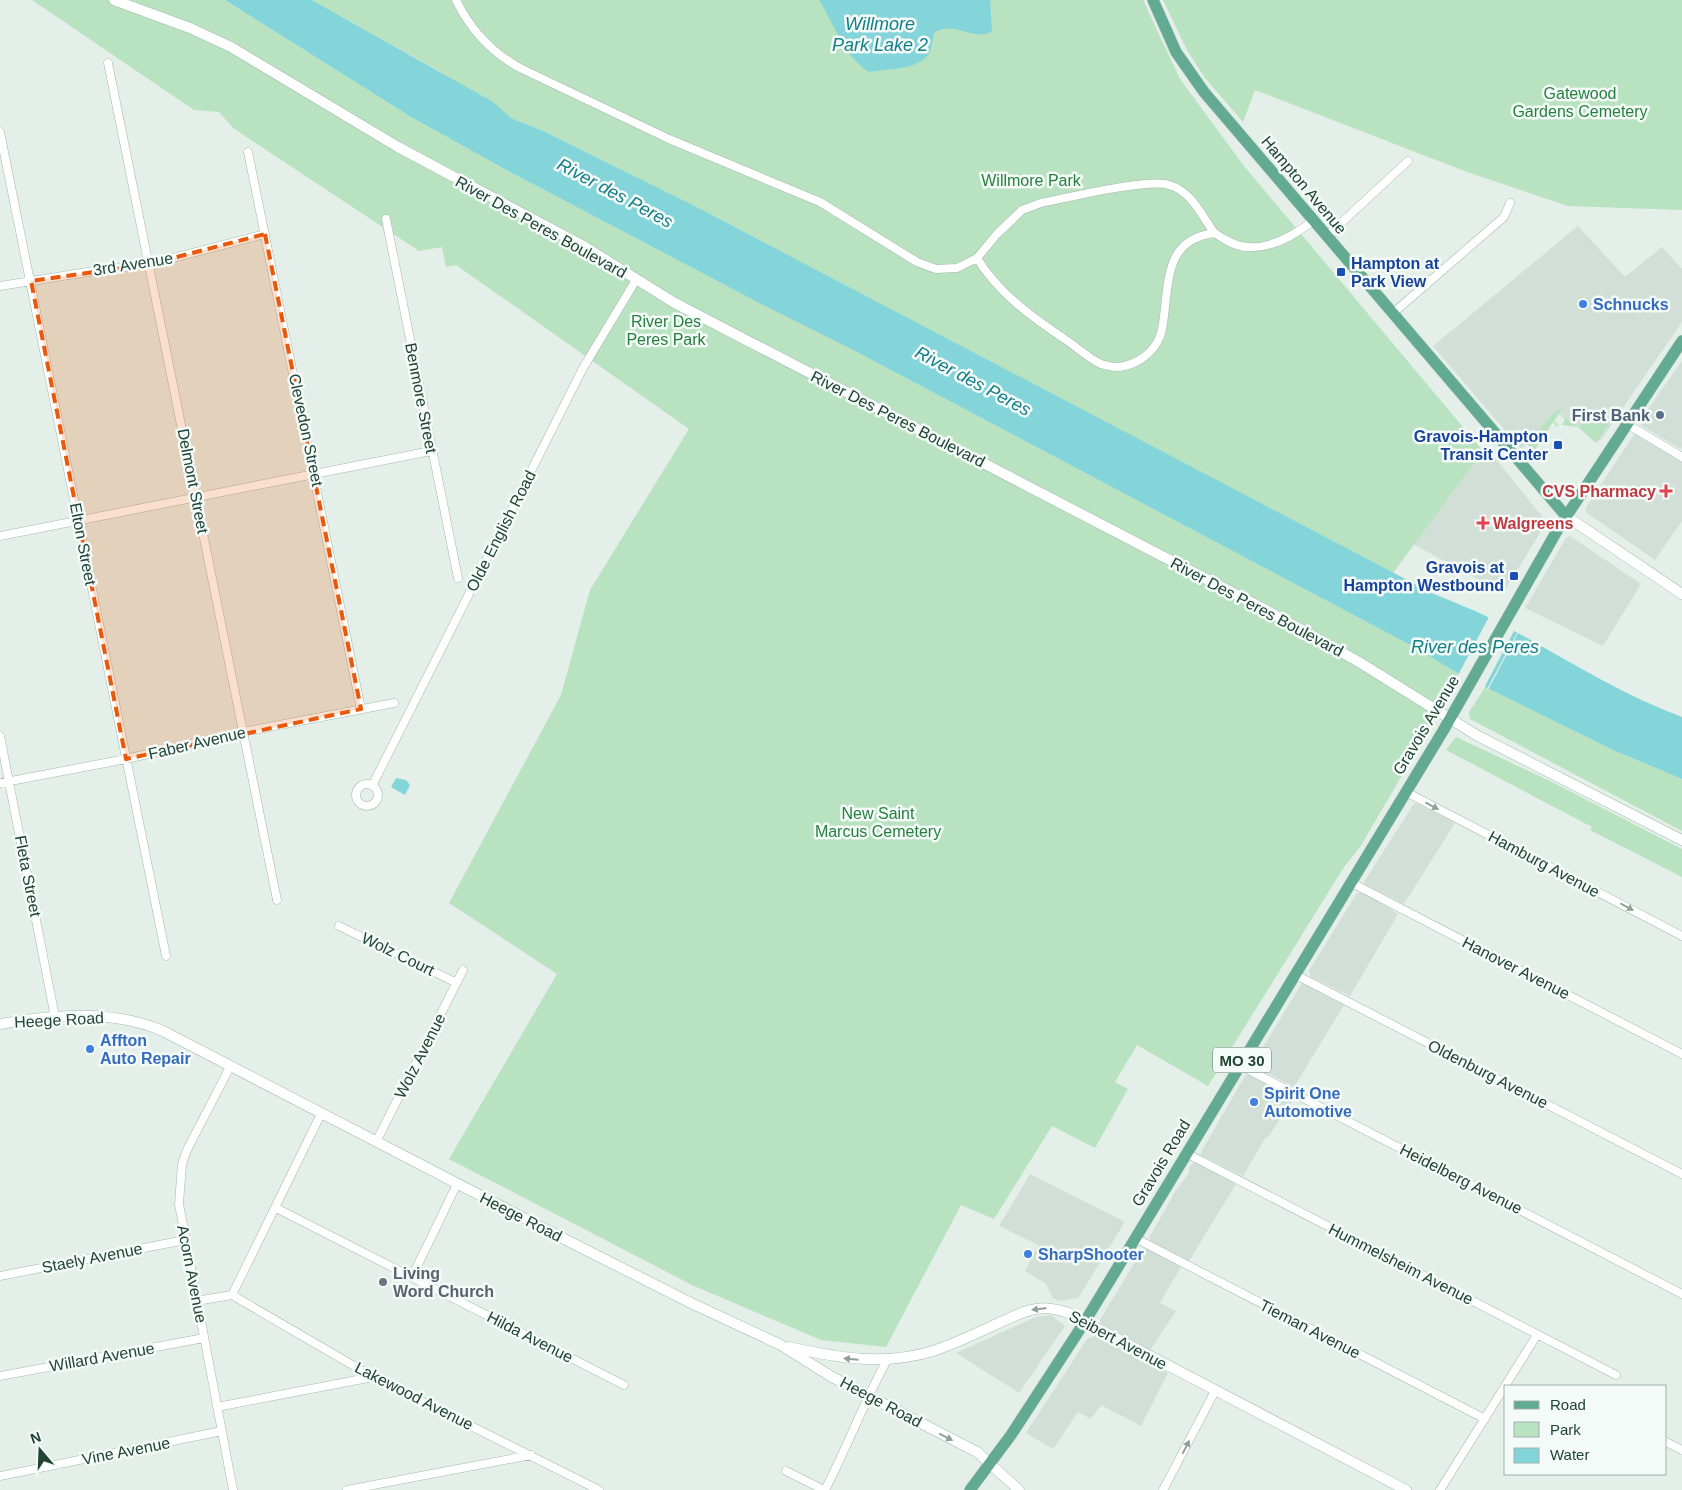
<svg xmlns="http://www.w3.org/2000/svg" width="1682" height="1490" font-family="Helvetica,sans-serif">
  <rect width="100%" height="100%" fill="#e3efe8"/>
  <path fill="#d1dfd7" d="M1578 226 1625 277 1662 247 1682 269V322L1600 441 1559 413 1521 449 1433 346Z
    M1682 361V447L1681 449 1642 426 1641 423V419Z
    M1635 433 1682 462V521L1655 560 1587 513 1585 509Z
    M1486 447 1545 520V525L1503 593 1413 544Z
    M1570 536 1641 584 1603 646 1525 608 1566 538Z
    M1416 803 1455 823 1404 904 1364 884V882L1413 805Z
    M1364 892 1398 914 1350 996 1311 977 1309 971 1357 893Z
    M1302 983 1344 1005 1294 1087 1252 1065Z
    M1249 1075 1293 1099 1269 1136 1264 1140 1243 1176 1201 1155V1152L1245 1076Z
    M1195 1162 1236 1184 1189 1261 1151 1241 1149 1238 1175 1192 1189 1173V1167Z
    M1030 1174 1125 1222 1078 1298 1059 1301 1053 1298 1046 1284 1025 1271 1038 1245 999 1226Z
    M1144 1247 1181 1267 1160 1303 1176 1311 1149 1352 1101 1324 1100 1320Z
    M1051 1315 1065 1326 1019 1393 956 1353 1036 1317Z
    M1095 1336 1168 1373 1141 1426 1101 1405 1091 1419 1078 1412 1053 1449 1026 1433 1087 1339Z"/>
  <path fill="#b9e2c0" d="M32 0H225L411 117 512 173 759 303 853 350 1414 647 1459 674 1455 681 1456 683 1360 847 1344 867 1208 1086 1137 1045 1115 1082 1128 1089 1095 1148 1052 1126 994 1219 961 1205 886 1347 821 1340 694 1286 449 1159 557 974 449 903 561 695 590 590 689 429 456 265 446 267 442 247 419 251 233 128 219 112 194 110Z
    M312 0H1143L1180 79 1244 166 1483 451 1393 573 691 204 541 130 511 118 437 70Z
    M1163 0H1682V210L1568 206 1467 172 1255 90 1243 122 1205 78 1187 50Z
    M1562 407 1560 414 1579 427 1585 422 1595 423 1601 421 1608 425 1596 443 1578 427 1562 425 1565 419 1559 414 1554 421 1559 425 1554 427 1556 424 1553 422 1534 451 1527 444 1550 417Z
    M1486 686 1613 750 1682 779V831L1470 719 1469 712Z
    M1456 737 1550 781 1682 849V877L1590 830 1592 827 1446 750Z"/>
  <path fill="#84d5da" d="M225 0H312L493 102 511 118 541 130 691 204 1434 594C1453 602 1472 609 1490 618 1554 651 1614 692 1682 717V779L1613 750 1459 674 1414 647 853 350 759 303 512 173 411 117Z
    M819 0H990L992 31C974 43 954 19 934 33 932 42 932 54 924 59 911 70 885 69 869 72 844 56 834 24 819 0Z
    M396 778 406 780 410 785 405 795 391 787Z"/>
  <path fill="#e3efe8" d="M1490 615 1515 629 1484 688 1457 677Z
    M1518 631H1519L1488 690 1487 689Z"/>
  <g fill="none" stroke-linecap="round" stroke-linejoin="round">
    <g stroke="#a5b8af" stroke-width="9">
      <path id="street" d="M456 0C470 29 491 52 520 68L669 139 820 202 917 262 936 269 957 268 977 258C998 293 1033 318 1066 340 1077 347 1089 359 1101 364 1127 374 1157 355 1162 329 1170 288 1161 239 1215 233
        M108 63 277 900
        M0 132 166 956
        M248 152 361 709
        M386 219 458 578
        M1326 237 1408 161
        M977 258 997 234 1022 210 1041 203C1066 198 1149 178 1169 185 1192 192 1200 213 1213 231 1216 235 1221 237 1226 240 1255 258 1288 240 1313 221
        M0 286 100 270 150 264 265 234
        M1392 314 1504 217 1510 203
        M1627 424 1682 457
        M0 536 431 451
        M0 736 55 1017
        M0 783 126 759 243 732 394 703
        M356 795a11 11 0 1 1 22 0a11 11 0 1 1-22 0Z
        M372 786 583 368 636 280
        M1406 792 1682 936
        M1350 882 1682 1054
        M339 926 457 983
        M1294 974 1682 1174
        M1239 1065 1682 1294
        M230 1067 187 1150 182 1164 179 1204 233 1490
        M376 1142 463 970
        M1186 1153 1616 1375
        M276 1208 624 1385
        M1135 1238 1485 1419
        M0 1276 185 1240
        M412 1277 457 1184
        M232 1295 321 1114
        M196 1301 232 1295 373 1377 599 1490
        M0 1376 204 1338
        M217 1407 373 1377
        M1666 1442 1682 1450
        M786 1471 824 1490
        M0 1476 222 1431
        M347 1490 531 1455
        M825 1490C847 1447 864 1402 887 1360
        M1163 1490 1215 1391
        M1440 1490 1537 1335"/>
    </g>
    <g stroke="#a0bcaf" stroke-width="11">
      <path id="secondary" d="M114 0 190 28 231 47 398 147 585 247 673 302 1266 610 1359 662 1478 736 1682 840
        M1566 516 1682 594
        M0 1024C54 1015 109 1009 161 1030L576 1245 691 1303 781 1345 832 1377 977 1452 1019 1490
        M789 1347C838 1358 884 1366 933 1351 964 1341 994 1324 1024 1312 1040 1307 1052 1307 1068 1313L1406 1490"/>
    </g>
    <g stroke="#c1cac7" stroke-width="12">
      <path id="primary" d="M1153 0 1176 52 1204 92 1566 516
        M970 1490 1011 1435 1084 1323 1443 731 1558 529 1682 341"/>
    </g>
    <use href="#street" stroke="#fff" stroke-width="8"/>
    <use href="#secondary" stroke="#fff" stroke-width="10"/>
    <use href="#primary" stroke="#62aa91" stroke-width="11"/>
  </g>
  <defs><path id="oneway-solid" d="M-6-.8H1V-3.2L6.5 0L1 3.2V.8H-6Z" transform="scale(1.25)"/></defs>
  <g fill="#90a19a">
    <use href="#oneway-solid" transform="translate(1432 806) rotate(28)"/>
    <use href="#oneway-solid" transform="translate(1627 907) rotate(28)"/>
    <use href="#oneway-solid" transform="translate(1039 1309) rotate(173)"/>
    <use href="#oneway-solid" transform="translate(851 1359) rotate(-175)"/>
    <use href="#oneway-solid" transform="translate(946 1437) rotate(27)"/>
    <use href="#oneway-solid" transform="translate(1186 1447) rotate(-63)"/>
  </g>
  <path fill="#e8590c" fill-opacity="0.2" stroke="#e8590c" stroke-width="4" stroke-dasharray="10 6" stroke-linejoin="round" d="M265 234 361 709 126 759 31 281 150 264Z"/>
  <g fill="#1a4fb4" stroke="#f4faf7" stroke-width="2">
    <rect x="1336" y="267" width="10" height="10" rx="2.5"/>
    <rect x="1553" y="440" width="10" height="10" rx="2.5"/>
    <rect x="1509" y="571" width="10" height="10" rx="2.5"/>
  </g>
  <g fill="#3f7fe0" stroke="#f4faf7" stroke-width="2">
    <circle cx="1583" cy="304" r="5"/>
    <circle cx="90" cy="1049" r="5"/>
    <circle cx="1254" cy="1102" r="5"/>
    <circle cx="1028" cy="1254" r="5"/>
  </g>
  <circle fill="#5c6f8a" stroke="#f4faf7" stroke-width="2" cx="1660" cy="415" r="5"/>
  <g fill="#e0444e" stroke="#f4faf7" stroke-width="2">
    <path d="M1663.5 483.5h5v5h5v5h-5v5h-5v-5h-5v-5h5z"/>
    <path d="M1480.5 515.5h5v5h5v5h-5v5h-5v-5h-5v-5h5z"/>
  </g>
  <circle fill="#6b7280" stroke="#f4faf7" stroke-width="2" cx="383" cy="1282" r="5"/>
  <g text-anchor="middle" dominant-baseline="central" stroke-width="5" stroke-linejoin="round" paint-order="stroke">
    <rect fill="#f4faf7" stroke="#607a70" stroke-width="1" x="1213" y="1047.5" width="58" height="25" rx="4"/>
    <g font-size="15" font-weight="bold" fill="#204336">
      <text x="1242" y="1060">MO 30</text>
    </g>
    <g font-size="16" fill="#257f3f" stroke="#f4faf7">
      <text x="1580" y="93">Gatewood<tspan x="1580" dy="18">Gardens Cemetery</tspan></text>
      <text x="1031" y="180">Willmore Park</text>
      <text x="666" y="321">River Des<tspan x="666" dy="18">Peres Park</tspan></text>
      <text x="878" y="813">New Saint<tspan x="878" dy="18">Marcus Cemetery</tspan></text>
    </g>
    <g font-size="16" fill="#204336" stroke="#f4faf7">
      <text transform="translate(1304 185) rotate(50)">Hampton Avenue</text>
      <text transform="translate(541 227) rotate(29)">River Des Peres Boulevard</text>
      <text transform="translate(133 264) rotate(-9)">3rd Avenue</text>
      <text transform="translate(421 398) rotate(79)">Benmore Street</text>
      <text transform="translate(898 419) rotate(27)">River Des Peres Boulevard</text>
      <text transform="translate(306 430) rotate(78)">Clevedon Street</text>
      <text transform="translate(193 481) rotate(79)">Delmont Street</text>
      <text transform="translate(501 531) rotate(-63)">Olde English Road</text>
      <text transform="translate(83 544) rotate(79)">Elton Street</text>
      <text transform="translate(1257 607) rotate(28)">River Des Peres Boulevard</text>
      <text transform="translate(1426 725) rotate(-59)">Gravois Avenue</text>
      <text transform="translate(197 743) rotate(-13)">Faber Avenue</text>
      <text transform="translate(1544 864) rotate(28)">Hamburg Avenue</text>
      <text transform="translate(28 876) rotate(79)">Fleta Street</text>
      <text transform="translate(398 954) rotate(26)">Wolz Court</text>
      <text transform="translate(1516 968) rotate(27)">Hanover Avenue</text>
      <text transform="translate(59 1020) rotate(-3)">Heege Road</text>
      <text transform="translate(420 1056) rotate(-63)">Wolz Avenue</text>
      <text transform="translate(1488 1074) rotate(27)">Oldenburg Avenue</text>
      <text transform="translate(1161 1163) rotate(-59)">Gravois Road</text>
      <text transform="translate(1461 1179) rotate(27)">Heidelberg Avenue</text>
      <text transform="translate(521 1217) rotate(27)">Heege Road</text>
      <text transform="translate(92 1258) rotate(-11)">Staely Avenue</text>
      <text transform="translate(1401 1264) rotate(27)">Hummelsheim Avenue</text>
      <text transform="translate(192 1274) rotate(79)">Acorn Avenue</text>
      <text transform="translate(1310 1329) rotate(27)">Tieman Avenue</text>
      <text transform="translate(530 1337) rotate(27)">Hilda Avenue</text>
      <text transform="translate(1118 1340) rotate(28)">Seibert Avenue</text>
      <text transform="translate(102 1357) rotate(-10)">Willard Avenue</text>
      <text transform="translate(414 1396) rotate(27)">Lakewood Avenue</text>
      <text transform="translate(881 1402) rotate(28)">Heege Road</text>
      <text transform="translate(126 1451) rotate(-11)">Vine Avenue</text>
    </g>
    <g font-size="16" font-weight="bold" fill="#164399" stroke="#f4faf7" text-anchor="end">
      <text x="1351" y="263" text-anchor="start">Hampton at<tspan x="1351" dy="18">Park View</tspan></text>
      <text x="1548" y="436">Gravois-Hampton<tspan x="1548" dy="18">Transit Center</tspan></text>
      <text x="1504" y="567">Gravois at<tspan x="1504" dy="18">Hampton Westbound</tspan></text>
    </g>
    <g font-size="16" font-weight="bold" fill="#366cbe" stroke="#f4faf7" text-anchor="start">
      <text x="1593" y="304">Schnucks</text>
      <text x="100" y="1040">Affton<tspan x="100" dy="18">Auto Repair</tspan></text>
      <text x="1264" y="1093">Spirit One<tspan x="1264" dy="18">Automotive</tspan></text>
      <text x="1038" y="1254">SharpShooter</text>
    </g>
    <g font-size="16" font-weight="bold" fill="#4e5e75" stroke="#f4faf7" text-anchor="end">
      <text x="1650" y="415">First Bank</text>
    </g>
    <g font-size="16" font-weight="bold" fill="#be3a42" stroke="#f4faf7" text-anchor="end">
      <text x="1656" y="491">CVS Pharmacy</text>
      <text x="1493" y="523" text-anchor="start">Walgreens</text>
    </g>
    <g font-size="16" font-weight="bold" fill="#5b616d" stroke="#f4faf7" text-anchor="start">
      <text x="393" y="1273">Living<tspan x="393" dy="18">Word Church</tspan></text>
    </g>
    <g font-size="18" font-style="italic" fill="#127e87" stroke="#f4faf7">
      <text x="880" y="24">Willmore<tspan x="880" dy="21">Park Lake 2</tspan></text>
      <text transform="translate(615 193) rotate(28)">River des Peres</text>
      <text transform="translate(973 381) rotate(28)">River des Peres</text>
      <text x="1475" y="647">River des Peres</text>
    </g>
  </g>
  <rect x="1504" y="1385" width="162" height="90" fill="#f4faf7" stroke="#9fb1aa"/>
  <rect x="1514" y="1401" width="25" height="8" fill="#62aa91" stroke="#9fb1aa"/>
  <text x="1550" y="1410" font-size="15" fill="#204336">Road</text>
  <rect x="1514" y="1422" width="25" height="15" fill="#b9e2c0" stroke="#9fb1aa"/>
  <text x="1550" y="1435" font-size="15" fill="#204336">Park</text>
  <rect x="1514" y="1448" width="25" height="15" fill="#84d5da" stroke="#9fb1aa"/>
  <text x="1550" y="1460" font-size="15" fill="#204336">Water</text>
  <g transform="translate(40 1450) rotate(341)" stroke="#f4faf7" stroke-width="4" paint-order="stroke">
  <path d="M0-4L9 19L0 12L-9 19Z" fill="#204336"/>
  <text y="-8" font-size="14" font-weight="bold" text-anchor="middle" fill="#204336">N</text>
  </g>
</svg>
